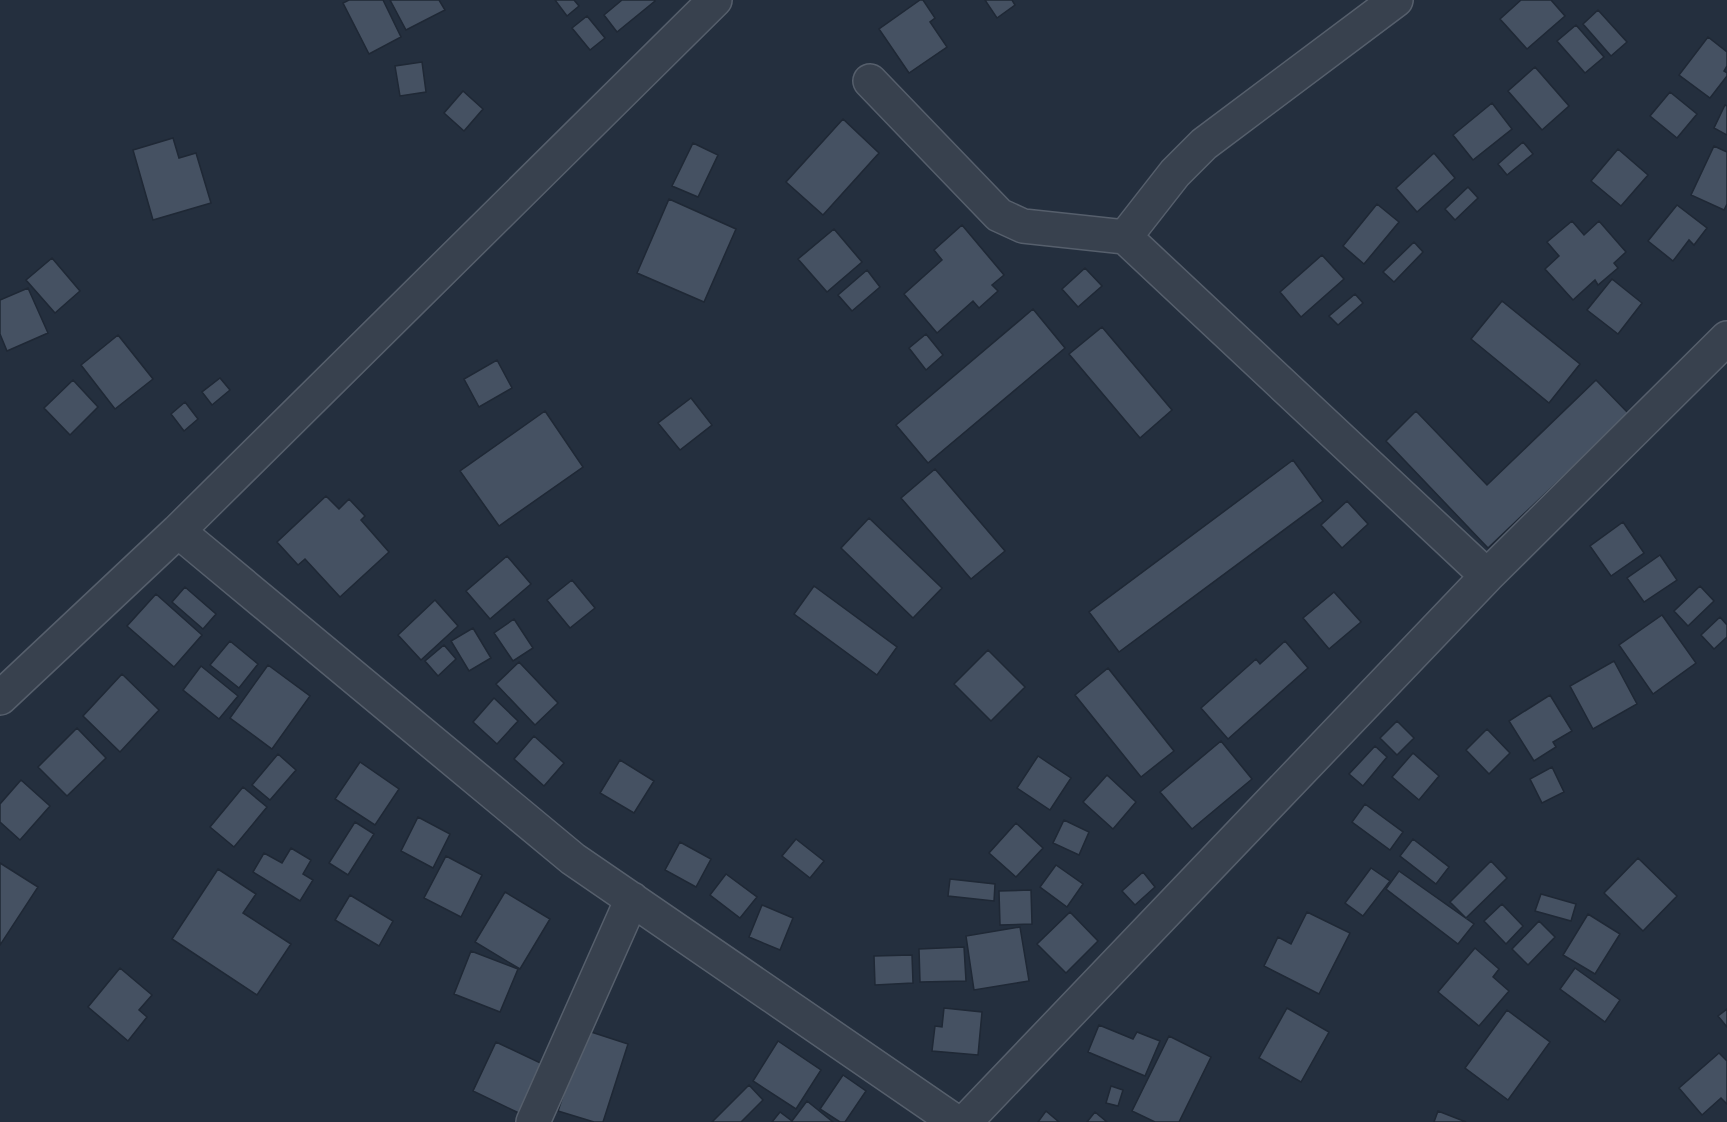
<svg xmlns="http://www.w3.org/2000/svg" width="1727" height="1122" font-family="'Archivo Narrow',sans-serif">
  <rect width="100%" height="100%" fill="#242f3e"/>
  <path fill="#455162" stroke="#1f2835" stroke-width="1.5" d="M349 0H383L401 37 369 54 343 3Z
    M390 0H439L445 10 406 30Z
    M555 0H574L579 6 567 16Z
    M622 0H654L655 1 617 32 604 15Z
    M920 0H923L935 18 930 22 947 47 909 73 879 29Z
    M985 0H1012L1015 5 997 18Z
    M1521 0H1551L1565 16 1527 49 1500 19Z
    M1598 10 1627 42 1611 56 1583 24Z
    M587 16 605 38 590 50 572 28Z
    M1576 25 1604 57 1585 73 1557 41Z
    M1708 37 1727 52V66L1724 71 1727 73V76L1710 98 1679 75Z
    M422 62 426 92 400 96 395 66Z
    M1535 67 1569 106 1542 130 1508 91Z
    M463 91 483 109 464 131 444 113Z
    M1670 92 1697 114 1677 138 1650 116Z
    M1492 103 1512 129 1473 160 1453 135Z
    M1725 105 1727 106V135L1714 128Z
    M843 119 879 153 823 215 786 182Z
    M173 138 179 158 196 153 211 203 153 220 133 150Z
    M1523 142 1533 154 1507 175 1498 164Z
    M693 143 718 155 698 197 672 186Z
    M1714 146 1727 152V204L1724 210 1691 195Z
    M1618 149 1648 175 1621 206 1591 181Z
    M1434 153 1455 178 1417 212 1396 188Z
    M1468 187 1478 198 1455 220 1445 209Z
    M669 199 736 229 704 302 637 273Z
    M1377 204 1399 222 1364 264 1343 246Z
    M1677 205 1707 228 1694 245 1689 240 1673 261 1648 241Z
    M1572 221 1584 235 1599 221 1626 252 1614 263 1618 268 1598 285 1595 280 1573 300 1545 269 1559 256 1547 242Z
    M962 225 1004 275 992 285 998 291 979 308 973 301 937 333 904 294 942 260 934 250Z
    M834 229 862 262 827 292 798 259Z
    M1414 242 1423 252 1394 282 1383 272Z
    M1322 255 1344 279 1301 317 1280 292Z
    M52 258 80 291 55 313 26 280Z
    M1085 268 1102 286 1078 307 1062 289Z
    M867 270 880 287 852 311 838 295Z
    M1612 279 1642 303 1618 334 1587 310Z
    M28 288 48 333 7 351 0 334V300Z
    M1355 294 1363 303 1338 325 1329 316Z
    M1502 301 1580 364 1549 403 1471 339Z
    M1033 309 1065 348 928 463 896 425Z
    M1102 327 1172 410 1140 438 1069 354Z
    M926 334 943 355 926 370 909 348Z
    M118 335 153 379 115 409 81 365Z
    M497 360 512 388 479 407 464 379Z
    M220 378 230 390 212 405 202 392Z
    M73 380 98 407 70 435 44 408Z
    M1596 380 1629 414 1488 548 1386 441 1416 411 1487 485Z
    M691 398 712 425 680 450 658 423Z
    M185 402 198 419 184 431 171 414Z
    M545 411 583 467 499 526 460 471Z
    M1293 460 1323 501 1119 652 1089 612Z
    M935 469 1005 551 971 579 901 498Z
    M326 496 339 509 349 499 365 516 361 520 389 552 340 597 305 559 298 565 277 542Z
    M1347 501 1368 524 1342 548 1321 525Z
    M869 518 942 588 913 618 841 548Z
    M1623 522 1644 553 1611 576 1590 546Z
    M1660 555 1677 580 1644 602 1627 578Z
    M507 556 531 584 490 619 466 591Z
    M572 580 595 608 570 628 547 600Z
    M814 586 897 647 877 675 794 614Z
    M1700 586 1714 601 1688 626 1674 611Z
    M185 587 216 614 203 629 172 602Z
    M1334 592 1361 622 1329 649 1303 618Z
    M156 594 202 635 174 667 127 626Z
    M435 600 458 626 421 660 398 635Z
    M1662 615 1696 663 1653 694 1619 645Z
    M1720 617 1727 625V637L1714 649 1701 635Z
    M514 619 533 648 513 661 494 633Z
    M473 628 491 658 469 671 451 641Z
    M230 641 258 664 239 688 210 665Z
    M1285 641 1308 668 1228 739 1201 708 1256 659 1260 664Z
    M444 645 456 659 438 676 425 661Z
    M988 650 1025 687 991 721 954 684Z
    M1614 661 1637 704 1593 729 1570 686Z
    M519 662 558 703 535 725 496 684Z
    M268 665 310 696 272 749 230 718Z
    M201 666 238 696 219 719 183 690Z
    M1108 668 1174 751 1141 777 1075 695Z
    M122 674 159 710 120 752 83 716Z
    M1550 695 1572 731 1553 742 1556 747 1534 761 1509 721Z
    M494 698 518 721 497 744 473 722Z
    M1397 721 1414 738 1397 755 1380 738Z
    M77 728 106 758 67 796 38 767Z
    M1487 729 1510 753 1489 774 1466 750Z
    M534 736 564 763 544 786 514 759Z
    M1221 741 1252 779 1192 829 1160 792Z
    M1375 746 1387 757 1363 786 1349 774Z
    M1413 753 1439 776 1419 800 1392 777Z
    M278 754 296 770 270 800 252 785Z
    M1038 756 1071 778 1050 810 1017 788Z
    M620 760 654 781 634 813 600 793Z
    M360 762 399 789 375 825 335 799Z
    M1552 767 1564 792 1542 803 1530 779Z
    M1107 775 1136 802 1113 829 1083 802Z
    M21 780 50 806 20 840 0 822V804Z
    M243 787 267 807 234 847 210 827Z
    M1365 804 1403 832 1390 850 1352 822Z
    M418 817 450 834 433 868 401 851Z
    M1064 820 1089 832 1079 855 1053 843Z
    M355 822 374 834 348 875 329 863Z
    M1016 823 1043 848 1016 877 989 853Z
    M796 839 824 861 810 878 782 856Z
    M1413 839 1449 867 1436 884 1400 856Z
    M680 842 711 859 696 887 665 870Z
    M291 848 311 860 303 874 313 880 300 901 253 872 264 853 282 863Z
    M446 856 482 875 461 917 424 898Z
    M1638 858 1677 896 1643 931 1604 893Z
    M1491 861 1507 878 1466 918 1450 902Z
    M0 863 38 887 0 945Z
    M1056 865 1083 884 1067 907 1040 887Z
    M1371 868 1390 881 1363 916 1345 903Z
    M218 869 256 894 243 913 291 944 257 995 172 939Z
    M1399 871 1474 924 1458 944 1386 889Z
    M1143 872 1155 887 1135 905 1122 891Z
    M726 874 757 897 740 918 710 895Z
    M950 879 995 884 994 901 948 896Z
    M1031 890 1032 924 1000 925 999 891Z
    M505 892 550 919 520 969 475 942Z
    M1541 894 1576 904 1571 921 1535 911Z
    M350 895 393 921 379 946 335 920Z
    M1502 904 1523 926 1506 944 1484 921Z
    M762 905 793 918 780 950 749 937Z
    M1070 912 1098 941 1066 973 1037 944Z
    M1307 912 1350 933 1319 994 1264 966 1278 937 1291 944Z
    M1588 914 1620 934 1595 974 1563 955Z
    M1539 921 1555 937 1528 965 1512 949Z
    M1020 927 1029 981 974 990 966 936Z
    M964 947 966 981 920 982 919 949Z
    M1475 948 1499 969 1493 977 1509 991 1479 1026 1438 992Z
    M471 951 518 969 500 1012 454 994Z
    M912 955 913 983 875 985 874 956Z
    M120 968 152 995 139 1010 147 1017 128 1041 88 1007Z
    M1575 968 1620 1000 1605 1022 1560 989Z
    M944 1008 982 1012 978 1055 932 1051 935 1026 942 1027Z
    M1287 1008 1329 1032 1301 1082 1259 1058Z
    M1727 1009V1027L1718 1016Z
    M1507 1010 1550 1042 1508 1100 1465 1068Z
    M1099 1025 1133 1039 1137 1032 1160 1041 1145 1076 1088 1052Z
    M585 1030 628 1044 603 1122H594L558 1111Z
    M1169 1036 1211 1057 1179 1122H1155L1132 1111Z
    M778 1041 821 1070 796 1109 753 1081Z
    M496 1042 549 1067 525 1116 473 1091Z
    M1719 1053 1727 1061V1104L1721 1098 1702 1115 1679 1088Z
    M843 1075 866 1091 845 1122H840L820 1109Z
    M749 1085 763 1100 741 1122H712Z
    M1111 1086 1123 1090 1118 1106 1106 1103Z
    M807 1101 833 1122H772L780 1112 792 1121Z
    M1046 1111 1059 1122H1038Z
    M1438 1111 1466 1122H1434Z
    M1095 1112 1107 1122H1087Z"/>
  <g fill="none" stroke-linecap="round" stroke-linejoin="round">
    <g stroke="#565f6c" stroke-width="36">
      <path id="minor" d="M870 81 999 215 1023 226 1125 237 1487 576
        M1125 237 1175 173 1204 144 1396 0
        M178 531 573 859 956 1122
        M0 698 178 531 715 0
        M533 1122 632 899
        M965 1122 1487 576 1727 338"/>
    </g>
    <use href="#minor" stroke="#38414e" stroke-width="33"/>
  </g>
</svg>
